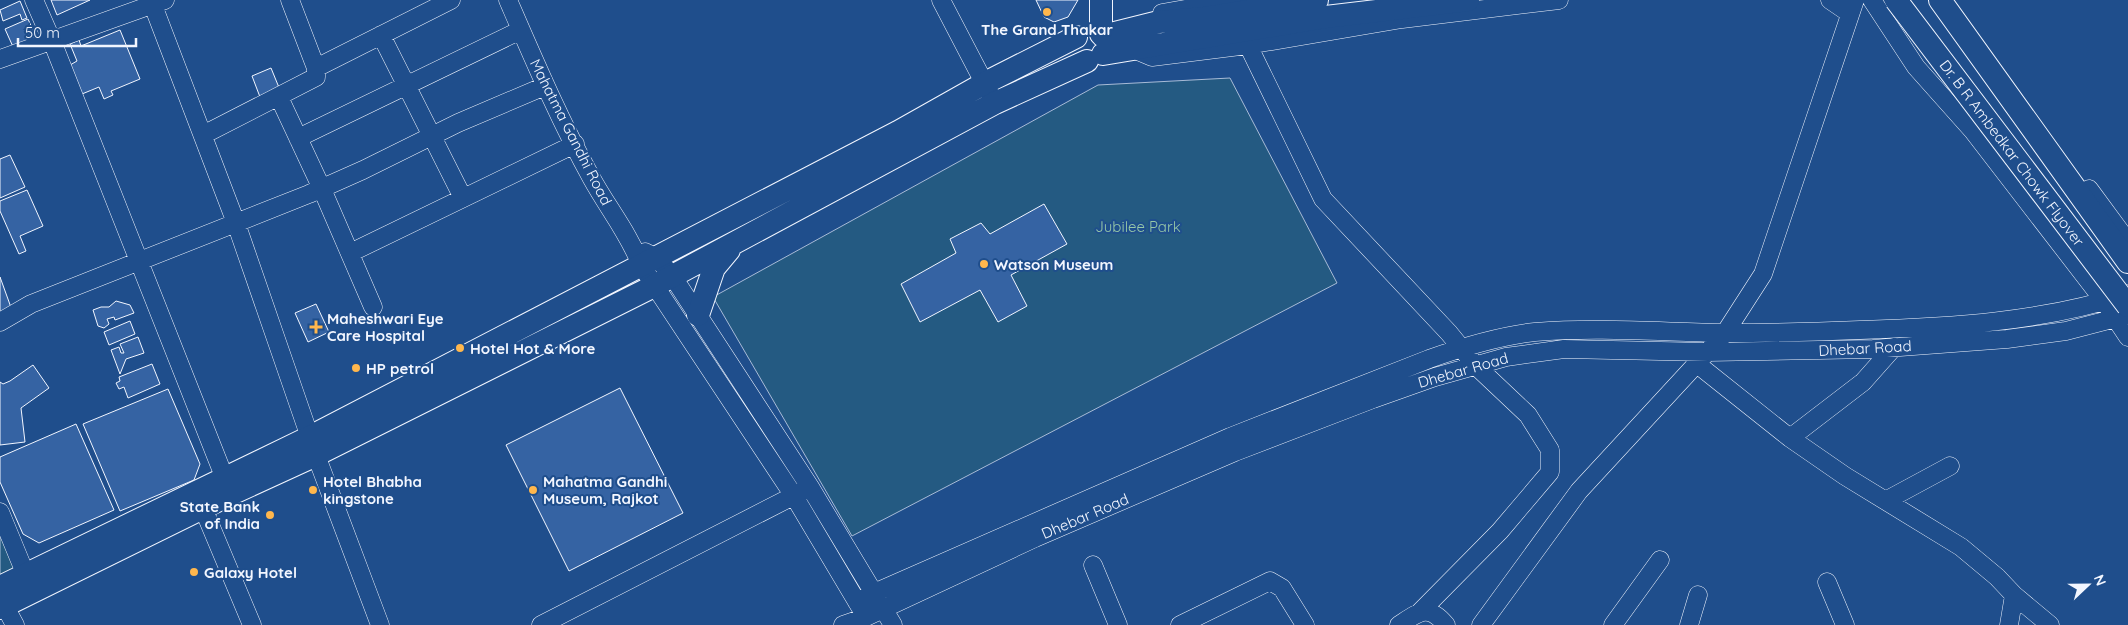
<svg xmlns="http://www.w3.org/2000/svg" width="2128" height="625" font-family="Quicksand,sans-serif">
  <rect width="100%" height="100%" fill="#1f4e8c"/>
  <path fill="#245a82" stroke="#a8bbd7" d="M1230 78 1337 283 852 536 713 297 1098 85Z
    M0 518 23 574 0 585Z"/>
  <path fill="#3563a3" stroke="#f2f6ff" d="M51 0H90L57 15Z
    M1036 0H1078L1068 17 1054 22 1044 17Z
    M20 1 27 18 22 20 20 14 3 21 0 10Z
    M28 19 37 39 14 49 5 29Z
    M120 30 140 79 111 91 113 95 104 99 99 87 82 94 70 65 77 61 70 44 79 40 81 46Z
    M271 68 280 90 260 97 252 76Z
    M10 155 25 187 0 198V159Z
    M27 190 43 226 20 236 26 251 19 254 0 211V201Z
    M1044 204 1067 244 1011 275 1027 306 998 322 980 290 920 322 901 284 956 253 950 239 981 223 990 234Z
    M0 277 13 313H0Z
    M116 301 130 305 134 313 115 320 114 317 107 319 109 324 104 328 98 326 93 310 101 307H109Z
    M316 304 329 332 308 342 295 313Z
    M130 321 135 334 109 345 104 332Z
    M138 337 144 353 126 359 120 374 111 350 119 347 121 353H124L120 344Z
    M152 364 160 384 128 398 124 387 119 389 116 383 120 381 119 377Z
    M33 365 49 388 21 408 25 442 0 445V382L3 384 10 381Z
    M620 388 683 513 569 571 506 445Z
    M168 389 200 464 194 480 120 511 83 424Z
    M76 424 114 510 39 543 23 534 0 482V457Z"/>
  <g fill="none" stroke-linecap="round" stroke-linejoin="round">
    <g stroke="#f2f6ff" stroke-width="19">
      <path id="minor" d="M34 0 52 41 229 489
        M151 0 236 223 316 455 380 625
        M508 0C534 60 560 121 592 179 608 208 629 234 641 265L794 496 863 612
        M941 0 990 94
        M1830 0 1849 13
        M1872 0 1916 67 1973 131 2104 301 2128 337
        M1162 13 1238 0
        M381 35 463 198
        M1248 45 1323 199 1449 333 1475 365 1528 415 1550 450V472L1500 531 1419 613
        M1133 49 1152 57 1248 45 1402 19 1559 0
        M0 59 165 0
        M316 68 451 0
        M279 97 322 189 373 307
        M203 135 316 77V68L290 0
        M298 138 521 30
        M2089 189 2128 242
        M645 252 657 258 673 277 810 487 893 625
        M350 253 575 144
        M0 322 31 304 309 194 363 170 458 123 545 86
        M1697 364 1790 438 1845 476 1961 547 1997 577 2014 595 2009 625
        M1790 438 1863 382 1894 347
        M198 496 252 625
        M1887 500 1950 466
        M0 512 30 585
        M1093 565 1118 625
        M1827 582 1845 625
        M2014 595 2050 625
        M0 597 15 625
        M857 602 874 593 1230 437 1429 359C1463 347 1499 336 1535 332 1598 327 1661 332 1724 333 1769 333 1814 332 1860 330 1950 327 2042 322 2128 294
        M541 625 803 491
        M843 625 866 617 1035 538 1235 452 1373 399 1435 377 1506 357 1564 349 1708 352 1873 349 2007 339 2066 331 2128 315
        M1180 625 1270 581 1282 588 1305 625
        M1399 625C1419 612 1428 603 1446 625
        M1481 625 1579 491 1725 333 1763 274 1855 0
        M1613 625 1660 560
        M1689 625 1698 595"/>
    </g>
    <g stroke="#f2f6ff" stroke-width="24">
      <path id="major" d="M1940 0 2128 262
        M1101 34V0
        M1103 36 1159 22 1203 18 1317 0
        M1103 54 1326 17 1468 0
        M698 315 714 268 729 250
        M0 587 310 437 898 132 985 83 1076 37
        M0 608 231 494 316 455 654 286 995 103 1087 61"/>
    </g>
    <use href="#minor" stroke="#1f4e8c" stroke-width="18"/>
    <use href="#major" stroke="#1f4e8c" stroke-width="22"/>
    <g stroke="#f2f6ff" stroke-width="24" stroke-linecap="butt">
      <path id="major-bridge" d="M1896 0 2128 306"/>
    </g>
    <use href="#major-bridge" stroke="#1f4e8c" stroke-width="22"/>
  </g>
  <g fill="#ffb74d" stroke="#1f4e8c" stroke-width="2">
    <circle cx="1047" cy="12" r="5"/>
    <circle cx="984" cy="264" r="5"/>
    <path d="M313.5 319.5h5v5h5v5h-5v5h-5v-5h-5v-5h5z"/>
    <circle cx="460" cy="348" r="5"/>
    <circle cx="356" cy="368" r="5"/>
    <circle cx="313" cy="490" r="5"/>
    <circle cx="533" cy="490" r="5"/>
    <circle cx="270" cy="515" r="5"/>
    <circle cx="194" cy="572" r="5"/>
  </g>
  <g text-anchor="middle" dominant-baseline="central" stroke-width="4" stroke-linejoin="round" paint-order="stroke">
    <g font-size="15" font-weight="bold" fill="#f2f6ff" stroke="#1f4e8c" text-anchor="start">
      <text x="1047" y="29" text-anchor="middle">The Grand Thakar</text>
      <text x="994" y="264">Watson Museum</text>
      <text x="327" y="318">Maheshwari Eye<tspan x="327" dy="17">Care Hospital</tspan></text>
      <text x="470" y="348">Hotel Hot &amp; More</text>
      <text x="366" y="368">HP petrol</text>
      <text x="323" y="481">Hotel Bhabha<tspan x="323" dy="17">kingstone</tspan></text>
      <text x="543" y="481">Mahatma Gandhi<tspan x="543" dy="17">Museum, Rajkot</tspan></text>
      <text x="260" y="506" text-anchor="end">State Bank<tspan x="260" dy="17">of India</tspan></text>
      <text x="204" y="572">Galaxy Hotel</text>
    </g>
    <g font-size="15" fill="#f2f6ff" stroke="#1f4e8c">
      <text transform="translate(571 132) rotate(63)">Mahatma Gandhi Road</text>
      <text transform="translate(2012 153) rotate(53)">Dr. B R Ambedkar Chowk Flyover</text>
      <text transform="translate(1865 348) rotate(-3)">Dhebar Road</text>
      <text transform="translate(1463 370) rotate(-16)">Dhebar Road</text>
      <text transform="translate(1085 516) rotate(-23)">Dhebar Road</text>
    </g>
    <g font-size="15" fill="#97c8a6" stroke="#1f4e8c">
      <text x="1138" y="226">Jubilee Park</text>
    </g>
  </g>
  <g transform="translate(2088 585) rotate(68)" stroke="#1f4e8c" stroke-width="4" paint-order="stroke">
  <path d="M0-4L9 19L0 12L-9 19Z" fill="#f2f6ff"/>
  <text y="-8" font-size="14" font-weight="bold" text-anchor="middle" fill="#f2f6ff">N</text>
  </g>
  <path d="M18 38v8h118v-8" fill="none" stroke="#f2f6ff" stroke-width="2.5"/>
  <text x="25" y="38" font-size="15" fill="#f2f6ff" stroke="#1f4e8c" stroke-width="4" paint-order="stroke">50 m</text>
</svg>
